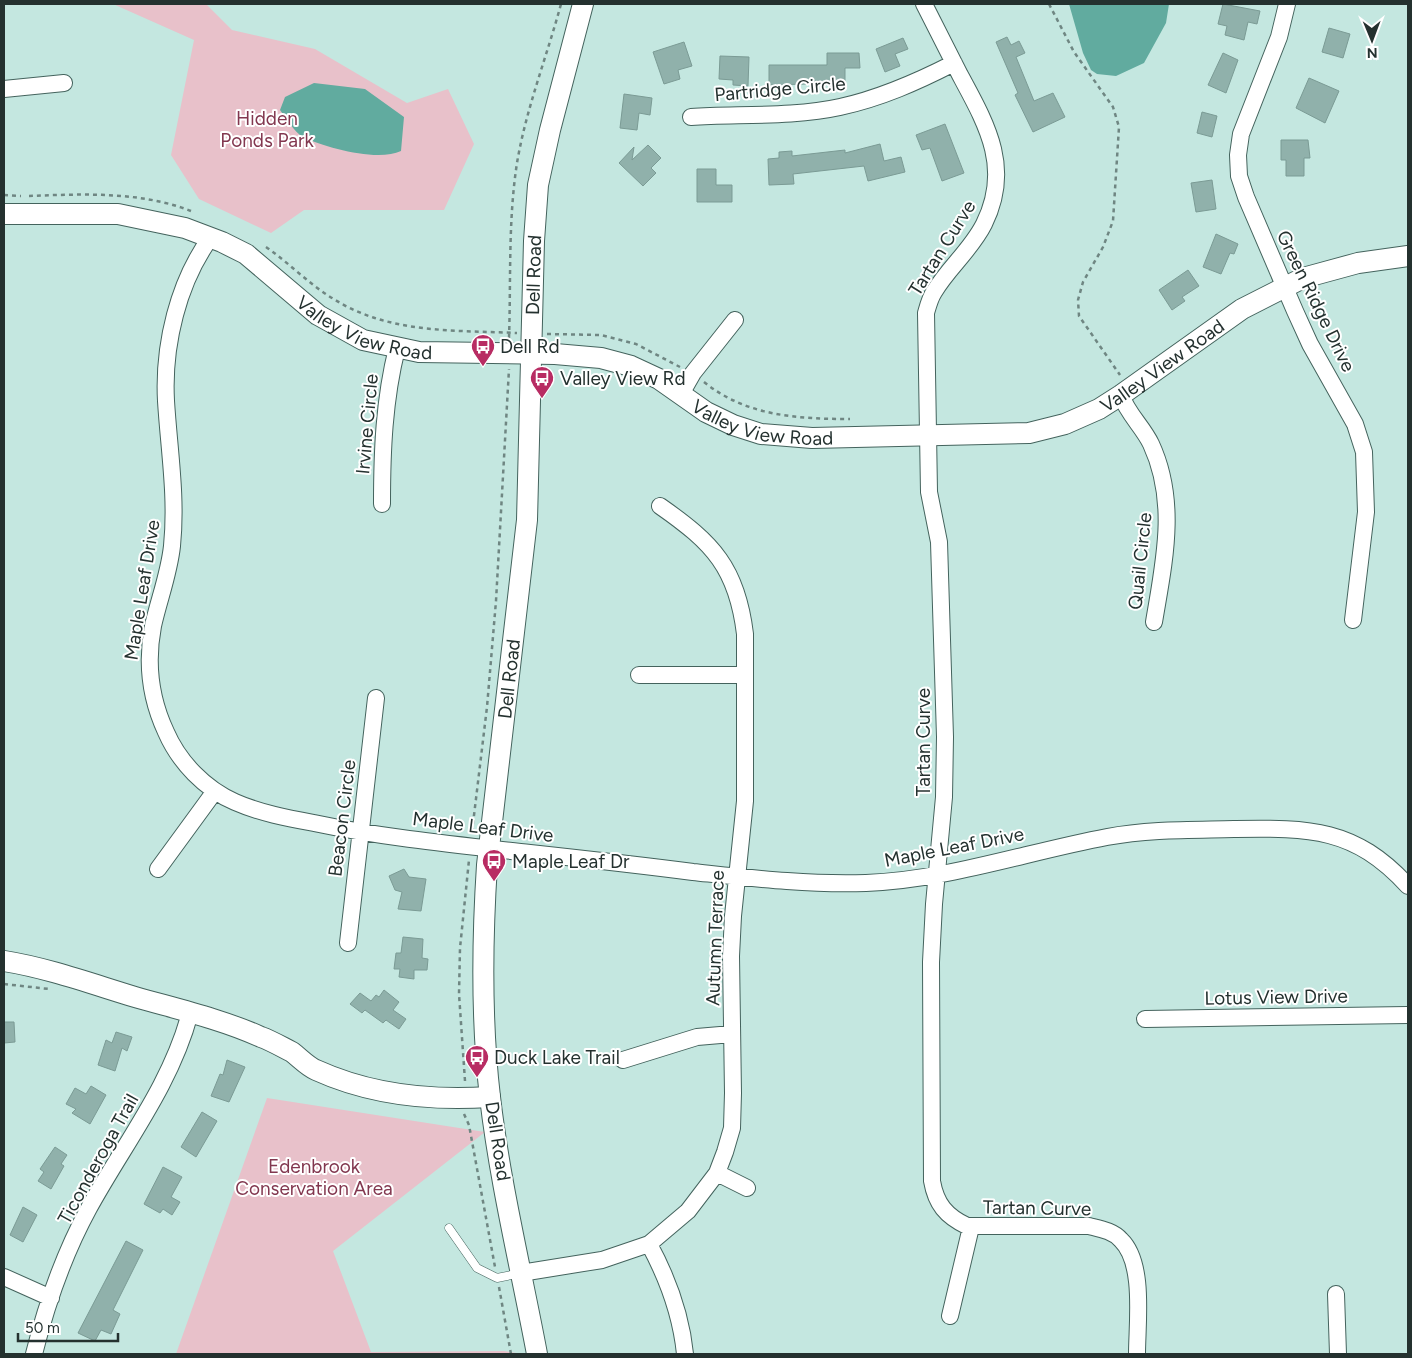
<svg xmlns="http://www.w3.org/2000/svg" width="1412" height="1358" font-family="Figtree,sans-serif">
  <rect width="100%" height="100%" fill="#c4e7e0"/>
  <path fill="#e8c1ca" d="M113 4H206L232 30 315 49 407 103 448 89 474 144 444 210H304L271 233 199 199 171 155 194 40Z
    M267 1098 485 1132 333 1251 371 1352 504 1351 523 1354H176Z"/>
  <path fill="#61ab9f" d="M1069 4H1169L1166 23 1144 63 1116 76 1097 74 1091 70 1083 53Z
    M314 83 365 89 404 117 401 151C378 162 326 148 303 137 294 132 286 118 280 110L285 97Z"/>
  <path fill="#90b1ab" stroke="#7b9b95" d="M1223 4 1260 11 1257 24 1248 22 1244 40 1225 35 1227 26 1218 24Z
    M1329 28 1350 34 1343 58 1322 52Z
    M1007 37 1011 45 1019 41 1025 53 1016 57 1034 101 1053 93 1065 117 1033 132 1015 95 1018 93 996 42Z
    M903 38 908 49 895 54 900 66 885 72 876 49Z
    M684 42 692 66 678 70 680 79 664 84 653 52Z
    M827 53H859L860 68H845V83L769 85V65H827Z
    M1223 53 1238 60 1226 93 1208 85Z
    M720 56 749 57 748 86 733 85V80L719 79Z
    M1309 78 1339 91 1325 123 1296 108Z
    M624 94 652 98 650 115 639 113 637 130 620 128Z
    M1202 112 1217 116 1212 137 1197 133Z
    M945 124 964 173 942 181 930 148 922 150 916 135Z
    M1281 140H1308L1310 158H1304V176H1286V160H1281Z
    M880 144 884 161 901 157 905 172 868 181 864 166 793 174 794 184 769 185 768 159 779 158V152L792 151V156L845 150V153Z
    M648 145 661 158 651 168 656 173 643 186 619 163 634 147 632 160Z
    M697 169H716V185H732V202H697Z
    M1212 180 1216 209 1196 212 1191 183Z
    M1216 234 1238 244 1234 254 1230 253 1221 274 1203 267Z
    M1188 270 1199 286 1182 297 1185 301 1172 310 1159 290Z
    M404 869 409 877 426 879 421 911 398 909 402 892 395 890 389 876Z
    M403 937 423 939 422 958 428 959 427 970H414V979L399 977 400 969H394L396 953H401Z
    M384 990 399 1002 393 1010 406 1019 399 1029 386 1020 383 1023 365 1010 362 1013 350 1004 360 993 371 1001 376 995 379 997Z
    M4 1022H14L15 1042 4 1043Z
    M116 1032 132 1037 127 1051 122 1048 115 1071 98 1065 106 1040 112 1043Z
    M227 1060 245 1067 229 1102 211 1096 220 1074 223 1075Z
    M91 1086 106 1095 90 1124 72 1113 76 1109 66 1104 75 1088 86 1094Z
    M202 1112 217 1121 196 1157 181 1147Z
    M55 1147 67 1155 61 1164 64 1166 51 1189 38 1181 44 1172 40 1169Z
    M163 1167 182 1177 171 1197 180 1202 172 1215 163 1209 160 1213 144 1204Z
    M23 1207 37 1215 23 1242 10 1235Z
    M126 1241 143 1250 113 1310 120 1314 111 1334 101 1330 95 1341 78 1333Z"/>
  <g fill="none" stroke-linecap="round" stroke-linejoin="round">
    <g stroke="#44635d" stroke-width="9">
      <path id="service" d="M449 1228 477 1268 497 1278 521 1273"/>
    </g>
    <g stroke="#44635d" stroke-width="18">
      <path id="minor" d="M924 4C936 28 948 51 960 75 987 125 1012 168 984 224 971 250 948 268 934 292 930 298 928 306 926 313L929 492 939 542 945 737 944 797 934 904 931 962 932 1181C936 1204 946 1216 967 1226H1089C1101 1229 1113 1231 1121 1240 1145 1263 1137 1323 1137 1354
        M1287 4 1279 37 1241 134 1238 155 1239 176 1246 197 1295 311 1310 344 1355 424 1364 452 1366 512 1353 620
        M4 89 64 83
        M691 117C738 114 795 117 840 107 881 98 917 82 954 63
        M211 237C178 282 163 345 166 401 169 450 177 497 172 546 169 574 159 599 153 626 146 663 150 698 166 732 179 762 205 789 235 802 260 813 287 818 314 823 385 838 458 845 530 853 585 859 639 865 693 872 750 878 808 885 866 883 947 880 1027 852 1107 837 1149 829 1192 830 1234 829 1309 828 1354 827 1408 886
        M681 394 693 373 735 320
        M1121 395C1127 413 1143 427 1151 444 1178 502 1164 562 1154 622
        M382 504C382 451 384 400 397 348
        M639 675H744
        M158 869 215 791
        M348 943 376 698
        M1145 1019 1408 1015
        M623 1060 697 1037 732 1034
        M717 1173 747 1188
        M649 1244C668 1279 681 1314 685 1354
        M521 1273 602 1260 649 1244 688 1211 717 1173 725 1152 732 1128 733 1093 731 956 733 916 745 801V634C737 568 713 543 660 506
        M4 1277 51 1298
        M1336 1294 1338 1354
        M950 1316 971 1227
        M34 1354C46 1306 65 1252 89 1208 124 1144 171 1085 190 1013"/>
    </g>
    <g stroke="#44635d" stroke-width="22">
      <g id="tertiary">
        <path id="s1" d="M4 214H118L185 228 222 242 246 254 318 315 363 340 419 352 555 354 601 358 631 366 659 379 706 412 733 425 761 434 812 438 1029 433 1065 424 1099 409 1121 395 1242 309 1303 278 1358 263 1408 256"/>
        <path d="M4 961C48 968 92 984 135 997 177 1009 221 1019 261 1037 272 1041 282 1047 292 1052 300 1058 307 1066 316 1070 371 1095 430 1101 490 1097"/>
        <path id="s2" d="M537 1354C521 1269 500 1183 490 1097 481 1020 482 942 487 865L527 520 534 241 538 185 550 130 583 4"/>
      </g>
    </g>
    <path stroke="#6f8682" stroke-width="2.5" stroke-dasharray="4 4" stroke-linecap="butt" d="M1049 4 1074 52 1113 107 1119 127 1113 221 1103 247 1083 282 1078 300 1079 316 1120 375
      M4 195 21 196
      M29 196C82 194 140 191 191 211
      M266 247C289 263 309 284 332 298 388 334 453 330 517 333
      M547 334 601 335 636 344 680 367
      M509 338C511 280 508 221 517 163 526 109 547 56 561 4
      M704 382C746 416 797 419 850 419
      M472 832 487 707 496 601 509 369
      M4 984 49 989
      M465 1081 459 994 460 948 469 860
      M464 1114 469 1125 495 1267
      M499 1287 511 1354"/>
    <use href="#service" stroke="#fff" stroke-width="8"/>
    <use href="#minor" stroke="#fff" stroke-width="16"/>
    <use href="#tertiary" stroke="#fff" stroke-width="20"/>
  </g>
  <defs>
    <g id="bus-pin" transform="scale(1.25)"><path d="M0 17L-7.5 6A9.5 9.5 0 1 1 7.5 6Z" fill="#b82c63" stroke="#fff"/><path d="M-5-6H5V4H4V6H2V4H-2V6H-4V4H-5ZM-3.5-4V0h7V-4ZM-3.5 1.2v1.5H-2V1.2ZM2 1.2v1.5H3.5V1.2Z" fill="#fff"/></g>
  </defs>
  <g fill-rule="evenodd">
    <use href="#bus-pin" x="483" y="346"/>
    <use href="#bus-pin" x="542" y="378"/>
    <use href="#bus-pin" x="494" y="861"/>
    <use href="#bus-pin" x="477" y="1057"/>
  </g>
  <g text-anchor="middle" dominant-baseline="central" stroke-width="4" stroke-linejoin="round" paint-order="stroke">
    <g font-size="19" fill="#24312f" stroke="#fff">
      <text transform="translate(780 89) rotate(-5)">Partridge Circle</text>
      <text transform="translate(942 248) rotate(-58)">Tartan Curve</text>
      <text stroke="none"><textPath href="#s2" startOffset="1086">Dell Road</textPath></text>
      <text transform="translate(1316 301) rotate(64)">Green Ridge Drive</text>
      <text stroke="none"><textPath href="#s1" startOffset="392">Valley View Road</textPath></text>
      <text stroke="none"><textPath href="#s1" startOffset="1232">Valley View Road</textPath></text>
      <text stroke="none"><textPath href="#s1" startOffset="812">Valley View Road</textPath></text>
      <text transform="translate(367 424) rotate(-85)">Irvine Circle</text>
      <text transform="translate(1140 561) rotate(-84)">Quail Circle</text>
      <text transform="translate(142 590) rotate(-81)">Maple Leaf Drive</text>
      <text stroke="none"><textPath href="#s2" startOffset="681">Dell Road</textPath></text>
      <text transform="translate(923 742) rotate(-90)">Tartan Curve</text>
      <text transform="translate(342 818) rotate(-83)">Beacon Circle</text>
      <text transform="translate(483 827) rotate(7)">Maple Leaf Drive</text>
      <text transform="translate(954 847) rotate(-11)">Maple Leaf Drive</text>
      <text transform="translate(715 938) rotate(-88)">Autumn Terrace</text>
      <text transform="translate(1276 997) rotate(-1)">Lotus View Drive</text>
      <text transform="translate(498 1141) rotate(81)">Dell Road</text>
      <text transform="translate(98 1159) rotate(-61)">Ticonderoga Trail</text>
      <text transform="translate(1037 1208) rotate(1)">Tartan Curve</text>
    </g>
    <g font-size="19" fill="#82374f" stroke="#fff">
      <text x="267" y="118">Hidden<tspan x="267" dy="22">Ponds Park</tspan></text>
      <text x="314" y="1166">Edenbrook<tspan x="314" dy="22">Conservation Area</tspan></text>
    </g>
    <g font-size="19" fill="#24312f" stroke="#fff" text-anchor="start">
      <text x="500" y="346">Dell Rd</text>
      <text x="560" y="378">Valley View Rd</text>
      <text x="512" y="861">Maple Leaf Dr</text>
      <text x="494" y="1057">Duck Lake Trail</text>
    </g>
  </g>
  <rect width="1412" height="1358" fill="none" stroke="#24312f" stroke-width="10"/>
  <g transform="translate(1372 40) rotate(179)" stroke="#ffffff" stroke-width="4" paint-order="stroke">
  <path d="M0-4L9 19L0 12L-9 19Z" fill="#24312f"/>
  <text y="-8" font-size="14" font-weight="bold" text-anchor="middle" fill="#24312f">N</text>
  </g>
  <path d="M18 1333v8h100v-8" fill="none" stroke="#24312f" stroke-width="2.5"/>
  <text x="25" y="1333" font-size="15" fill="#24312f" stroke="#ffffff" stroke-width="4" paint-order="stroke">50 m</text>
</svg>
